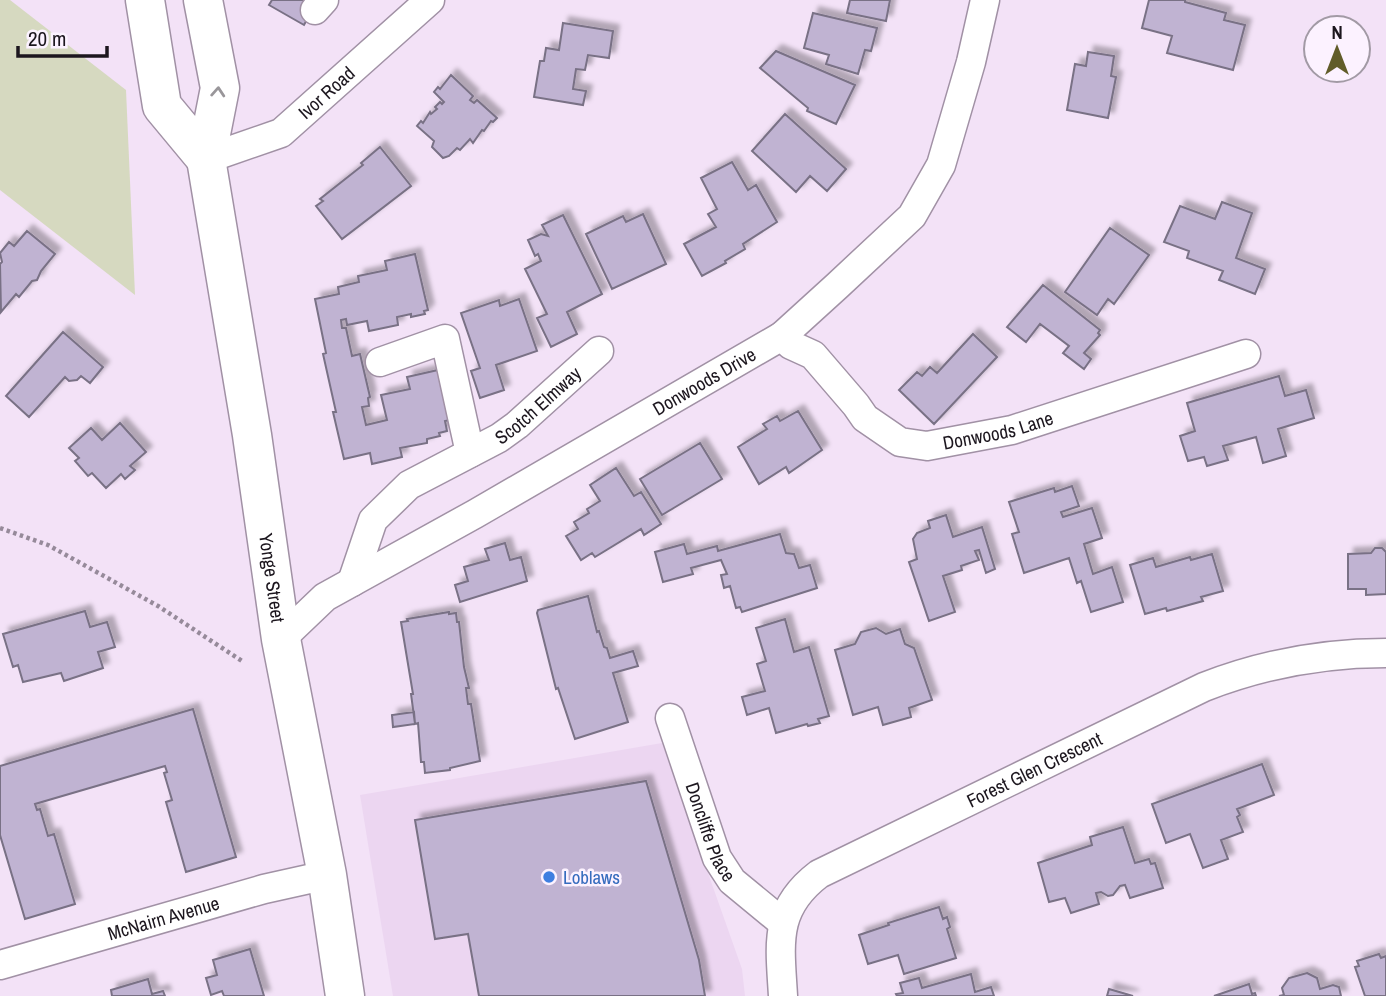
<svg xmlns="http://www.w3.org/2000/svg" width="1386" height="996" font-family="'Archivo Narrow',sans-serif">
  <defs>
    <filter id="shadow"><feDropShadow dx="6" dy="-6" stdDeviation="2" flood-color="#0004"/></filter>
  </defs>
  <rect width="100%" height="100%" fill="#f3e2f7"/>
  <path fill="#ecd6f1" d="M662 743 742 969 745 996H393L360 795Z"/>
  <path fill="#d6d9c0" d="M0 0H10L126 90 135 295 0 190Z"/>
  <path fill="#c0b3d2" stroke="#797185" stroke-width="2" filter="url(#shadow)" d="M272 0H318L304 25 269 5Z
    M850 0H890L886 21 847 13Z
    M1149 0H1185V2L1226 13 1224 20 1245 25 1233 70 1167 53 1172 36 1142 28Z
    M813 13 877 28 871 51 865 50 858 74 826 64 829 55 804 48Z
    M563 23 613 31 609 58 588 55 585 70 576 69 573 89 586 91 583 105 534 97 540 61H544L546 48 559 50Z
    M776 51 855 85 836 124 807 111 808 108 760 68Z
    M1088 52 1114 56 1111 76 1116 77 1108 118 1067 110 1075 64 1086 66Z
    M451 75 473 96 470 100 474 103 477 100 497 118 493 122 491 121 484 131 482 130 473 143 470 139 460 150 457 148 449 156 443 158 432 147 434 141 417 126 421 121 423 123 430 112 431 114 437 109 435 107 440 102 442 104 444 102 434 92 438 87 440 89Z
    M785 114 846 169 827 191 810 176 796 192 752 151Z
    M380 147 411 186 342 239 316 206 323 201 320 199 363 165 361 163Z
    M732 162 748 190 756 185 777 222 743 244 745 249 725 261 726 263 702 276 684 244 716 227 708 214 717 209 701 178Z
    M1222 202 1252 213 1236 258 1265 269 1255 294 1219 280 1223 271 1187 258 1189 251 1164 242 1180 206 1215 219Z
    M643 214 666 264 612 289 586 234 623 216 626 222Z
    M563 215 602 294 567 312 577 334 551 347 537 318 547 314 525 269 541 261 538 254 535 256 528 240 541 234 548 236 542 225Z
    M1110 228 1149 255 1114 304 1108 299 1097 315 1065 292Z
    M27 231 55 254 41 271 37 280 32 281 19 297 16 294 1 312 0 264 2 262 0 253 9 242 14 246Z
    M415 254 428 310 424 311 425 314 411 317V314L397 317 398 325 369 331 367 321 347 325 346 319 341 320 342 328H346L352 356 360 354 370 397 368 398 369 406 362 407 366 425 387 420 381 395 410 389 407 377 438 370 450 420 445 421 447 431 439 433 440 436 427 439V443L400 448 402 457 372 464 370 453 344 459 333 412H336L323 354 326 353 315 299 339 294 338 287 359 282 358 276 387 270 385 261Z
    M1043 285 1100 330 1098 333 1100 335 1084 353 1091 359 1084 369 1063 353 1069 346 1040 324 1026 342 1007 327Z
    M519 299 537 351 496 365 504 390 480 398 471 371 480 368 461 313 499 300 500 306Z
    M63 332 103 367 90 383 81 376 77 380 69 381 65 377 29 417 6 396Z
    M973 334 997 357 934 424 899 390 917 372 922 376 930 367 937 373Z
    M1279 376 1285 396 1306 390 1314 418 1278 429 1286 456 1263 463 1256 437 1223 446 1228 460 1207 466 1204 457 1188 461 1180 436 1195 431 1187 403Z
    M798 411 822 450 789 473 786 467 759 484 738 447 767 429 763 424 777 416 780 421Z
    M120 423 146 452 130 466 135 470 125 479 121 474 106 488 92 473 88 476 75 461 79 458 69 448 91 428 102 440Z
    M700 443 722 479 662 515 640 479Z
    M616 468 634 496 641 492 661 524 644 535 641 529 595 557 592 553 581 560 566 536 578 529 574 522 589 513 587 509 600 501 590 485Z
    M1072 486 1079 506 1061 512 1063 517 1092 508 1102 538 1084 544 1093 574 1112 567 1123 602 1091 612 1081 581 1077 583 1069 558 1024 573 1012 534 1019 532 1009 502 1054 488 1055 492Z
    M946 515 953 537 982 527 995 569 986 573 979 550 975 551 979 560 961 566 962 570 943 576 955 612 929 621 909 562 917 559 913 539 917 533 930 528 928 521Z
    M780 534 786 553 794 554 799 568 810 565 817 588 742 612 740 607 736 608 730 586 724 588 721 575 727 574 721 560 691 568 693 574 663 582 655 552 684 544 687 554 717 546 718 551Z
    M505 543 510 560 521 557 527 581 460 602 455 585 468 581 464 567 489 560 485 549Z
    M1375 548H1382L1386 552V594L1366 595V589H1348V554L1371 553Z
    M1212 554 1223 591 1201 597 1203 601 1167 611 1166 608 1145 614 1130 565 1153 558 1156 567 1190 557 1191 560Z
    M588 596 597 632 599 631 604 647 607 648 610 658 633 651 638 666 613 673 628 722 575 739 558 688 556 689 537 613 538 610Z
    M85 611 90 627 107 622 115 647 98 652 103 668 64 681 61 673 23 682 18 665 13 667 3 634Z
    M449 612V614L456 613 457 622H459L464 667 469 688H466L468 704H471L480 761 450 768V770L425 773 424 762H421L418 723 415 724 411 694H413L401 622 408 621 407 619Z
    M785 619 794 652 809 647 829 716 818 719 820 723 808 726 807 724 776 733 769 708 747 715 742 697 765 691 757 664 766 661 756 628Z
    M876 628 886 634 900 629 905 644 914 648 932 700 909 708 911 717 883 725 878 707 853 715 835 650 855 644 861 632Z
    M193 709 236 857 186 872 166 802 172 800 164 773 167 772 165 766 35 804 37 810 40 809 48 836 54 834 75 904 25 919 0 835V766Z
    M414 712 415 724 393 727 392 715Z
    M1262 764 1274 795 1237 809 1240 815 1237 817 1243 832 1221 840 1228 859 1203 868 1190 834 1166 843 1152 804Z
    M646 781 699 960 705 996H479L468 934 435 939 415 820Z
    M1123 827 1135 863 1149 859 1151 864 1155 863 1163 888 1130 898 1125 885 1120 886 1113 895 1108 896 1101 892 1096 893 1099 904 1071 913 1065 898 1049 902 1038 863 1092 845 1090 837Z
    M939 907 943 919 947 917 950 927 947 929 956 958 904 974 898 955 868 964 859 935 889 925 888 923Z
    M250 949 264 996H224L222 991 211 995 206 978 217 975 213 960Z
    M1379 954 1381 958 1386 956V996H1365L1355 967 1359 966 1357 961Z
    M1307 973 1317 978 1320 989 1333 985 1339 987 1341 996H1279L1284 995 1282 988 1289 978Z
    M971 974 975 992 991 987 994 996H897L896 994 903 993 900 983 919 978 922 988Z
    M148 979 152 994 163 991 165 996H112L111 990Z
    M1249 984 1252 994 1255 993 1256 996H1214Z
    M1109 989 1133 996H1107Z"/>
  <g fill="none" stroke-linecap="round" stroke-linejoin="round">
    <g stroke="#a191a5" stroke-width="31">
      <g id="minor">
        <path d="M315 10 324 0"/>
        <path id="s1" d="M206 159 281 133 430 0"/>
        <path id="s2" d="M782 336 791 345 813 355 856 405 865 418 900 442 927 446 1012 430 1246 354"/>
        <path d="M380 362 445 339 470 453"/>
        <path id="s3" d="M352 582 373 520 409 485 499 438 517 425 599 351"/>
        <path id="s4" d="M281 639 325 597 475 514 782 336 837 286 912 216 941 165 971 62 985 0"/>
        <path id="s5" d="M670 718 717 858 732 881 783 923"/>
        <path id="s6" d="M0 965 264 889 327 875"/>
        <path id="s7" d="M783 996C780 944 773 909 819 874L1204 687C1263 664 1323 653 1386 653"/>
      </g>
    </g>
    <g stroke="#a191a5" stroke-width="41">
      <g id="primary">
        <path d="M145 0 162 106 206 159"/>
        <path id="s8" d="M203 0 220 88 206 159 252 435 281 639 327 875 345 996"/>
      </g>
    </g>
    <path stroke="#968a9a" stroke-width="4.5" stroke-dasharray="3.5 3.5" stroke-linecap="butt" d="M0 528 48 545 158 606 242 661"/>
    <use href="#minor" stroke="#fff" stroke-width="28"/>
    <use href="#primary" stroke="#fff" stroke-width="38"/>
  </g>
  <defs><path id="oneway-chevron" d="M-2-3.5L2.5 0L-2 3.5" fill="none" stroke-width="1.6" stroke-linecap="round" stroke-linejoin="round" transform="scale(1.75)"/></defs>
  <use stroke="#99969a" href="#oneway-chevron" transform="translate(218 92) rotate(-86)"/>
  <circle fill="#3f7fe0" stroke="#fcf2ff" stroke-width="2.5" cx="549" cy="877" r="7"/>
  <g text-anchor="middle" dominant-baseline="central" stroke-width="5" stroke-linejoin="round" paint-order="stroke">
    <g font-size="19" fill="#1c161e" stroke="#fcf2ff">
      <text stroke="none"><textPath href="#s1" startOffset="140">Ivor Road</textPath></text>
      <text stroke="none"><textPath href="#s4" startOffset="497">Donwoods Drive</textPath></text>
      <text stroke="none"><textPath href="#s3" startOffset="268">Scotch Elmway</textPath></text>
      <text stroke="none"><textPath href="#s2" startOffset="261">Donwoods Lane</textPath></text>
      <text stroke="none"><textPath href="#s8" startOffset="586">Yonge Street</textPath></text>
      <text stroke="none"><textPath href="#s7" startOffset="374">Forest Glen Crescent</textPath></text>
      <text stroke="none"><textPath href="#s5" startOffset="121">Doncliffe Place</textPath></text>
      <text stroke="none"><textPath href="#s6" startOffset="170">McNairn Avenue</textPath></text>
    </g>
    <g font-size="19" fill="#366cbe" stroke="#fcf2ff" text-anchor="start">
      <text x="563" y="877">Loblaws</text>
    </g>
  </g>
  <g transform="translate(1337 49)"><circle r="33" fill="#fcf2ff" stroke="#a29aa5" stroke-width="2"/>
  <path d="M0-5L12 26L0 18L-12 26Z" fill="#615c29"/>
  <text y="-10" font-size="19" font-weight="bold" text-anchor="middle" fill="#1c161e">N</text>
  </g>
  <path d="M18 46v10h89v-10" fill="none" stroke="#1c161e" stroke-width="3.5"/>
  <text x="28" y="46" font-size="21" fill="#1c161e" stroke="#fcf2ff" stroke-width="5" paint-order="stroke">20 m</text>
</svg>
